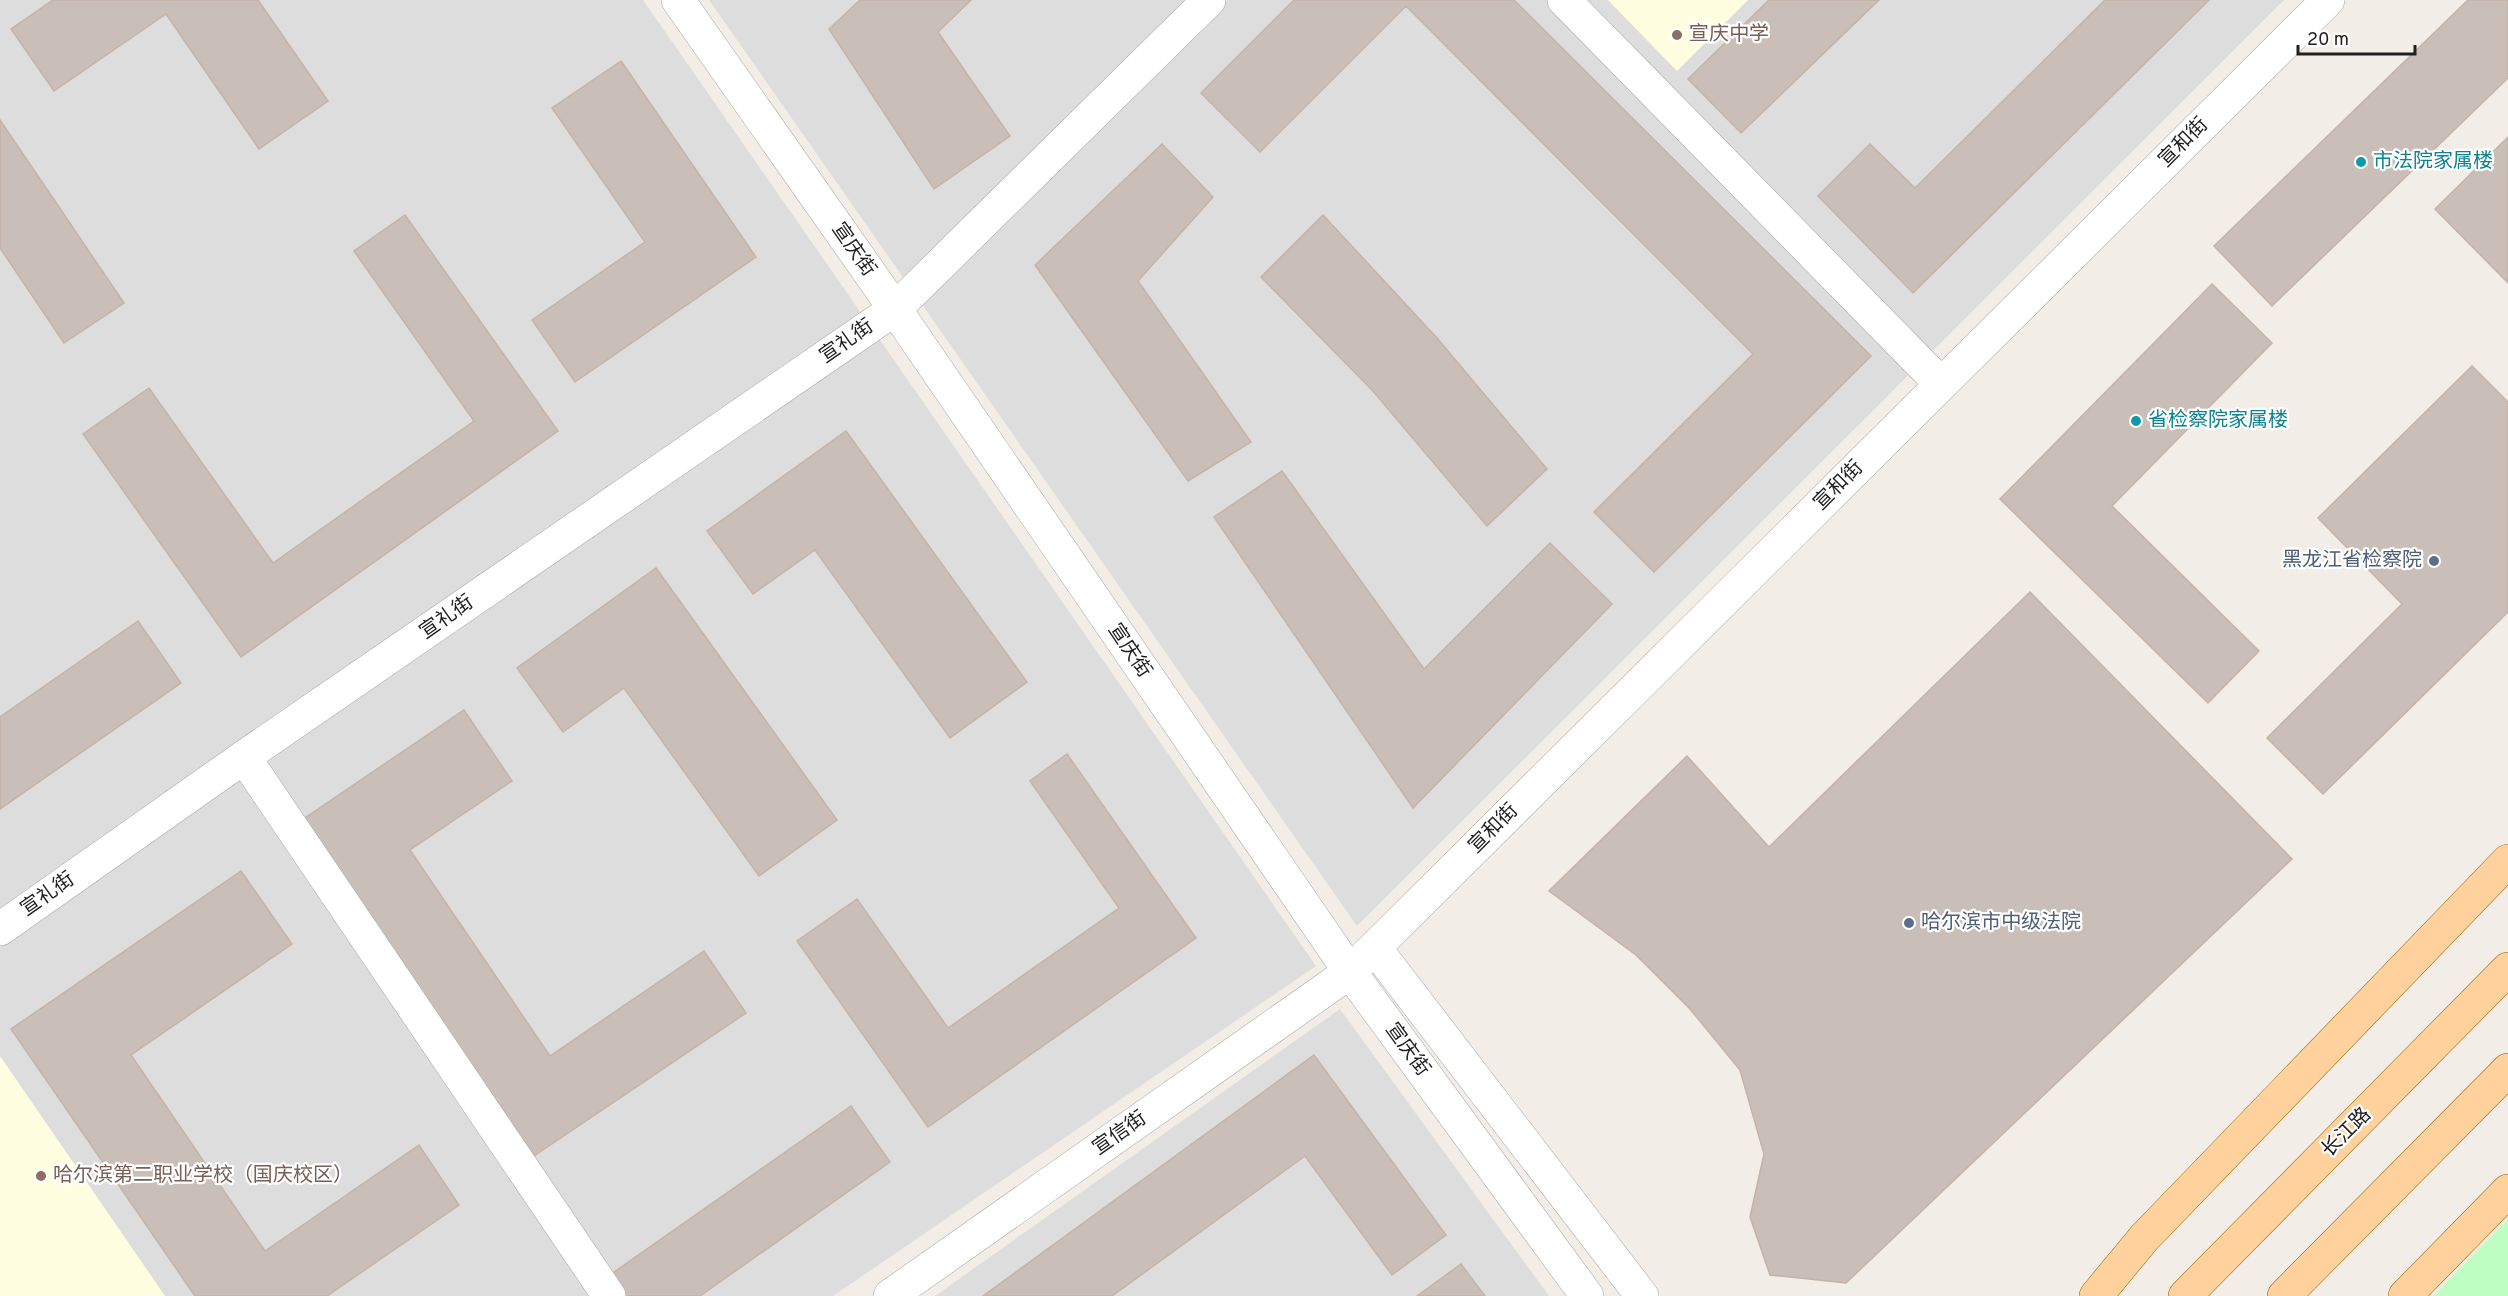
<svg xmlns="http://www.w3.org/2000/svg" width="2508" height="1296" font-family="Overpass,'Noto Sans SC',sans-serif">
  <rect width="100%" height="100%" fill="#f2ede6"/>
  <path fill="#dedddd" d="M0 0H643L1316 966 833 1296H0Z
    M709 0H2284L1357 926Z
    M1340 1009 1549 1296H935Z"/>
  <path fill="#fffee1" d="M1608 0H1748L1677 71Z
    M0 1056 165 1296H0Z"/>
  <path fill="#c0ffc2" d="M2508 1219V1296H2433Z"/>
  <path fill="#cabfb8" stroke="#c5b3a6" stroke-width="1.5" d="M53 0H258L328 101 259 149 166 14 54 91 11 29Z
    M860 0H971L938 32 1010 136 934 189 829 29Z
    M1294 0H1514L1871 356 1654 572 1594 512 1753 354 1406 6 1260 152 1201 93Z
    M1769 0H1879L1741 133 1688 79Z
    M2105 0H2209L1913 293 1818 196 1870 144 1915 188Z
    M2468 0H2508V78L2272 306 2214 246Z
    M621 61 756 257 575 382 532 320 645 242 552 108Z
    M0 120 124 303 64 343 0 248Z
    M2508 137V283L2435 209Z
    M1162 144 1213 197 1138 281 1251 442 1188 481 1035 265Z
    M405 215 558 431 241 657 83 434 149 388 273 563 474 421 354 251Z
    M1323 215 1437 338 1547 469 1487 526 1372 390 1261 277Z
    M2212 284 2272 343 2112 506 2259 651 2208 703 2000 499Z
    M2472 366 2508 402V612L2323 794 2267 738 2402 604 2318 518Z
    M846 431 1027 682 950 738 815 550 753 594 707 531Z
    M1282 471 1424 669 1550 543 1612 604 1413 808 1214 517Z
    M656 568 837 820 759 876 624 688 563 732 517 668Z
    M2030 592 2292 859 1846 1283 1770 1275 1750 1217 1764 1154 1740 1070 1690 1009 1636 955 1549 891 1687 756 1769 847Z
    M138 621 181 683 0 809V717Z
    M464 710 512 781 410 850 550 1056 704 951 746 1013 528 1160 299 822Z
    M1067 754 1196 938 928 1127 797 941 857 899 948 1028 1119 908 1030 781Z
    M241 871 292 944 131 1055 265 1251 419 1145 459 1205 327 1296H195L11 1029Z
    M1314 1055 1446 1235 1392 1275 1305 1156 1112 1296H983Z
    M851 1106 890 1162 700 1296H620L607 1277Z
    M1461 1264 1485 1296H1417Z"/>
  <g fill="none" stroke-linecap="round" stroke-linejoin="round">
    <g stroke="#a7a7a7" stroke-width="34">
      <path id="minor" d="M678 0 895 309 1350 972 1587 1296
        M1564 0 1941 384
        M244 757 609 1296
        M0 929 244 757 895 309 1209 0
        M1375 948 1642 1296
        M890 1296 1350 972 2328 0"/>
    </g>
    <g stroke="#9c6200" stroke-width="34">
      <path id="major" d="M2096 1296 2144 1238 2508 861
        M2185 1296 2508 969
        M2284 1296 2508 1070
        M2405 1296 2508 1191"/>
    </g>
    <use href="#minor" stroke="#fff" stroke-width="33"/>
    <use href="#major" stroke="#ffd19d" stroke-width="33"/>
  </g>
  <g fill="#8d6e63" stroke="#fff" stroke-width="2">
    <circle cx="1677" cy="35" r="6"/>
    <circle cx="41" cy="1176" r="6"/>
  </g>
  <g fill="#0f9aa8" stroke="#fff" stroke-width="2">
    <circle cx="2361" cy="162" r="6"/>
    <circle cx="2136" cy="421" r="6"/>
  </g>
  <g fill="#5c6f8a" stroke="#fff" stroke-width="2">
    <circle cx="2434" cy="561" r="6"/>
    <circle cx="1909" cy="923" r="6"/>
  </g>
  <g text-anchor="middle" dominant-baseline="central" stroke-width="4.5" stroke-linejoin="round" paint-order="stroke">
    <g font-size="20" fill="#785e54" stroke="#fff" text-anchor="start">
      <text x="1689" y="35">宣庆中学</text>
      <text x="53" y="1176">哈尔滨第二职业学校（国庆校区）</text>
    </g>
    <g font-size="20" fill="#202020" stroke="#fff">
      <text transform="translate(2184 143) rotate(-45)">宣和街</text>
      <text transform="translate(853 250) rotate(55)">宣庆街</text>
      <text transform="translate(847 342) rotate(-35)">宣礼街</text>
      <text transform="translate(1839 486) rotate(-45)">宣和街</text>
      <text transform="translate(447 618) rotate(-35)">宣礼街</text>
      <text transform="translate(1129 651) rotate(56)">宣庆街</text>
      <text transform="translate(1494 829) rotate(-45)">宣和街</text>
      <text transform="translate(48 895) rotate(-35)">宣礼街</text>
      <text transform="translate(1407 1050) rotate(54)">宣庆街</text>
      <text transform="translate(2347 1133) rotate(-45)">长江路</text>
      <text transform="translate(1120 1134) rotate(-35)">宣信街</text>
    </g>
    <g font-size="20" fill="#0d838f" stroke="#fff" text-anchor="start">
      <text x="2373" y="162">市法院家属楼</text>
      <text x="2148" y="421">省检察院家属楼</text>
    </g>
    <g font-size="20" fill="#4e5e75" stroke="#fff" text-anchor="end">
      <text x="2422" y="561">黑龙江省检察院</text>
      <text x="1921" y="923" text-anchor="start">哈尔滨市中级法院</text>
    </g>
  </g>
  <path d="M2298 45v9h117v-9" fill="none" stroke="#202020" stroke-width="3"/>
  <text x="2307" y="45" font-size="18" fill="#202020" stroke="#ffffff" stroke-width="4.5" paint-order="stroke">20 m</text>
</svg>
